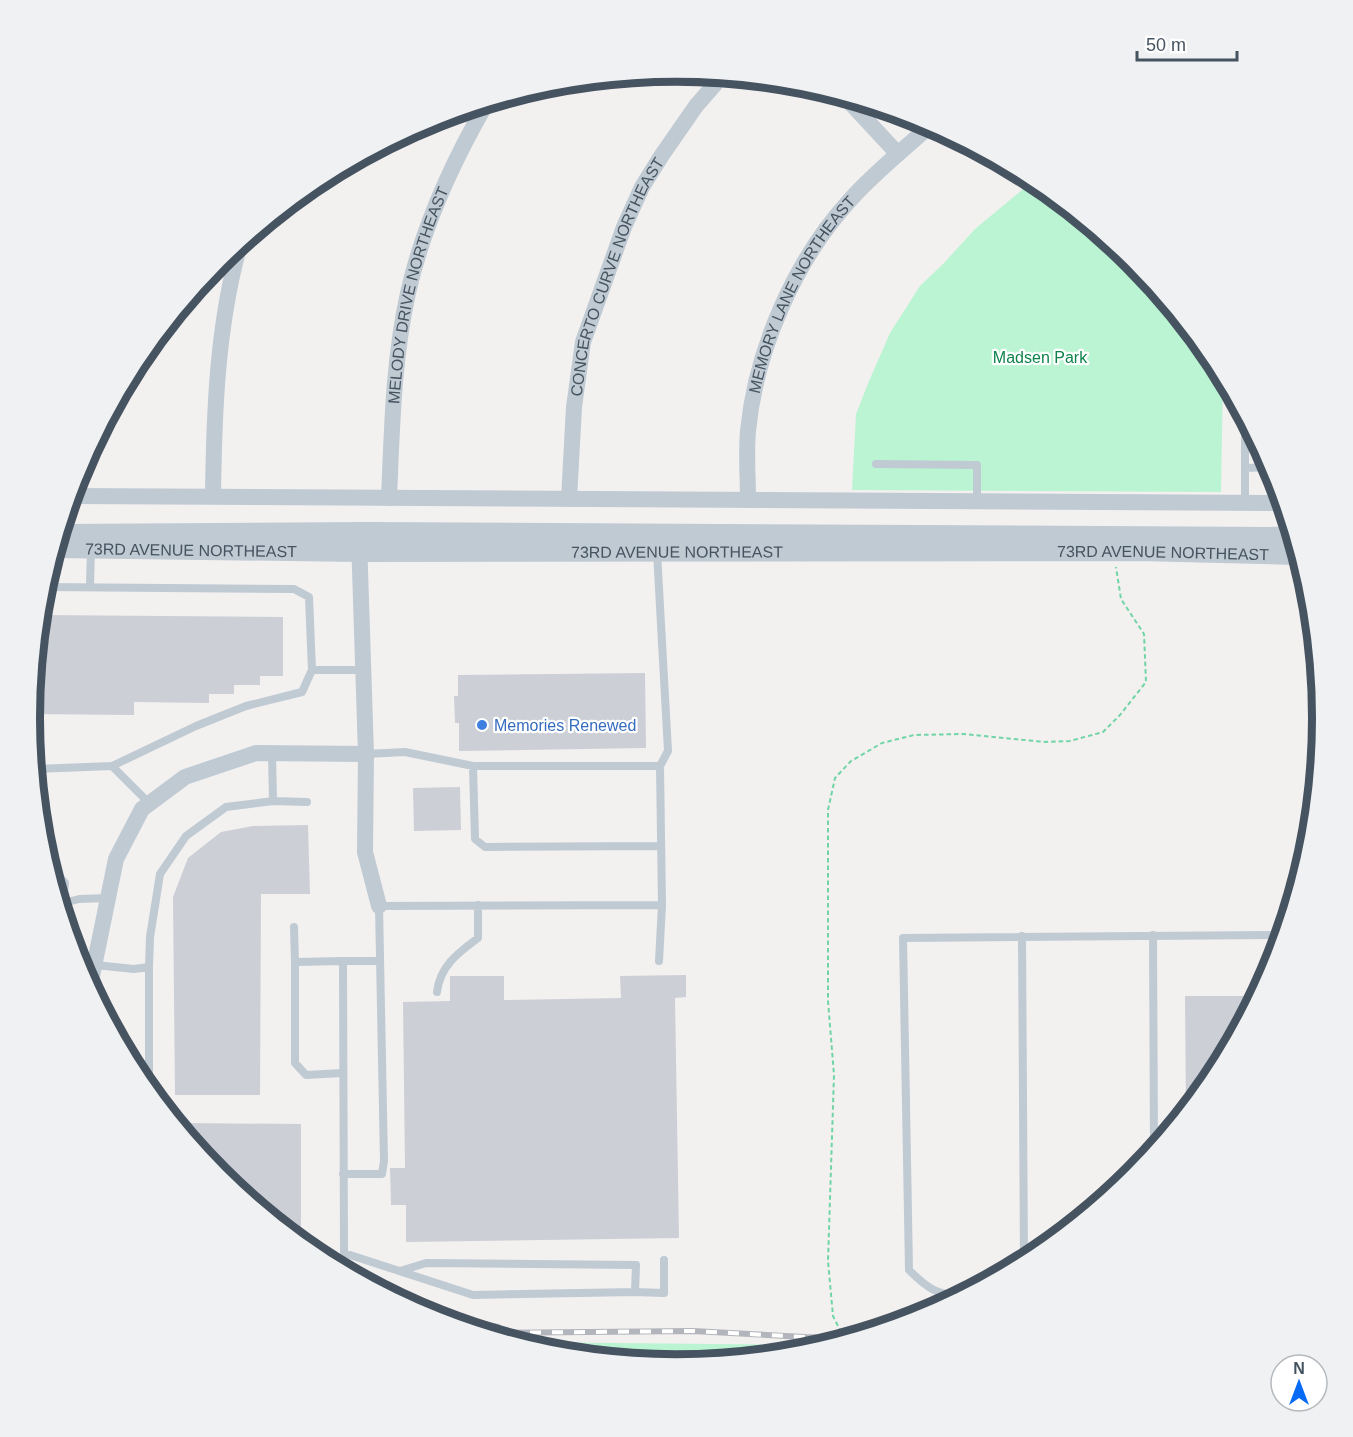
<svg xmlns="http://www.w3.org/2000/svg" width="1353" height="1437" font-family="Arial,sans-serif">
  <rect width="100%" height="100%" fill="#f3f0f0"/>
  <path fill="#bbf4d2" d="M1036 181 1134 262 1214 360 1223 376 1221 492 852 490 856 414 869 381 890 333 920 286 943 264 975 229 1022 190Z
    M516 1342 829 1345 802 1353 676 1365 550 1353Z"/>
  <path fill="#cccfd6" d="M40 615 283 617V676H260V685H234V694H209V703L134 702V715L30 714Z
    M645 673 646 748 459 751V723H455L454 696H458V675Z
    M460 787 461 830 414 831 413 788Z
    M308 825 310 894H261L260 1095H175L173 897 188 858 221 832 253 826Z
    M686 975V997L675 998 679 1238 406 1242V1205H391L390 1168H405L403 1002 450 1001V976H504V1000L621 998 620 976Z
    M1185 996H1258L1214 1078 1186 1112Z
    M176 1123 301 1124V1242L219 1175Z"/>
  <g fill="none" stroke-linecap="round" stroke-linejoin="round">
    <path stroke="#70d5a5" stroke-width="2" stroke-dasharray="4.5 3" stroke-linecap="butt" d="M842 1340 841 1332 833 1316 828 1261 834 1075 828 1001V810L835 778 851 761 882 743 914 735 963 734 1045 742 1070 741 1103 732 1120 715 1146 682 1144 634 1121 599 1116 567"/>
    <path stroke="#bfcad3" stroke-width="8" d="M1245 417V502
      M876 464 977 465V501
      M1245 468 1272 467
      M657 552 668 751 660 766
      M90 586 91 548
      M312 670H364
      M112 766 150 804
      M473 766 475 839 485 847 661 846
      M35 769 112 766 196 726 246 706 302 692 312 670 309 597 294 589 44 587
      M273 801 307 802
      M48 864 65 883 63 902
      M60 904 79 899 108 898
      M294 927 295 962
      M1153 935 1154 1150
      M1022 936 1024 1262
      M380 961H343L344 1253 473 1295 635 1292 636 1265 426 1263 400 1271
      M659 961 662 905
      M95 965 134 969 149 967 150 937 160 874 186 836 226 807 273 801 272 754
      M149 967V1077
      M437 992C440 966 458 953 478 938V905
      M342 1073 306 1075 295 1063V962L343 961
      M343 1174H382L384 1161 379 906 662 905 660 766H473L405 752 366 754
      M635 1292 664 1293V1260
      M962 1295C937 1296 926 1287 909 1270L903 938 1283 935"/>
    <g stroke="#bfcad3" stroke-width="16">
      <path d="M845 97 898 154"/>
      <path d="M72 496 1283 503"/>
      <path d="M213 496C214 413 217 325 240 244"/>
      <path id="s1" d="M389 498C392 429 393 361 408 293 423 226 452 163 486 104"/>
      <path id="s2" d="M569 499 574 407 583 342 624 227 642 187 662 155 696 106 722 76"/>
      <path id="s3" d="M748 500C748 477 746 454 748 431 756 349 795 260 850 200 874 173 904 149 931 125"/>
      <path d="M359 539 366 754 365 852 379 906"/>
      <path d="M90 986 116 859 142 809 185 777 256 753 366 754"/>
    </g>
    <g stroke="#bfcad3" stroke-width="20">
      <path d="M60 534 368 532 1294 537"/>
      <path id="s4" d="M56 548 359 552 1138 551 1299 555"/>
    </g>
    <g stroke="#b2b5bb" stroke-width="6">
      <path id="rail" d="M384 1292 460 1319 498 1327
        M486 1333 693 1331 805 1337 852 1338"/>
    </g>
    <use href="#rail" stroke="#fff" stroke-width="4" stroke-dasharray="11" stroke-linecap="butt"/>
  </g>
  <circle fill="#3f7fe0" stroke="#fff" stroke-width="2" cx="482" cy="725" r="6"/>
  <g text-anchor="middle" dominant-baseline="central" stroke-width="4.5" stroke-linejoin="round" paint-order="stroke">
    <g font-size="16" fill="#465360" stroke="#fff">
      <text stroke="none"><textPath href="#s2" startOffset="230">CONCERTO CURVE NORTHEAST</textPath></text>
      <text stroke="none"><textPath href="#s1" startOffset="206">MELODY DRIVE NORTHEAST</textPath></text>
      <text stroke="none"><textPath href="#s3" startOffset="218">MEMORY LANE NORTHEAST</textPath></text>
      <text stroke="none"><textPath href="#s4" startOffset="135">73RD AVENUE NORTHEAST</textPath></text>
      <text stroke="none"><textPath href="#s4" startOffset="621">73RD AVENUE NORTHEAST</textPath></text>
      <text stroke="none"><textPath href="#s4" startOffset="1107">73RD AVENUE NORTHEAST</textPath></text>
    </g>
    <g font-size="16" fill="#0e834b" stroke="#fff">
      <text x="1040" y="357">Madsen Park</text>
    </g>
    <g font-size="16" fill="#366cbe" stroke="#fff" text-anchor="start">
      <text x="494" y="725">Memories Renewed</text>
    </g>
  </g>
  <path d="M0 0H1353V1437H0ZM40 718a636 636 0 1 1 1272 0a636 636 0 1 1-1272 0Z" fill="#f0f1f2" fill-rule="evenodd"/>
  <path fill="none" stroke="#465360" stroke-width="8" d="M40 718a636 636 0 1 1 1272 0a636 636 0 1 1-1272 0Z"/>
  <g transform="translate(1299 1383)"><circle r="28" fill="#ffffff" stroke="#b5babf" stroke-width="1.5"/>
  <path d="M0-4.5L10 22L0 15L-10 22Z" fill="#086bf5"/>
  <text y="-9" font-size="16" font-weight="bold" text-anchor="middle" fill="#465360">N</text>
  </g>
  <path d="M1137 51v9h100v-9" fill="none" stroke="#465360" stroke-width="3"/>
  <text x="1146" y="51" font-size="18" fill="#465360" stroke="#ffffff" stroke-width="4.5" paint-order="stroke">50 m</text>
</svg>
